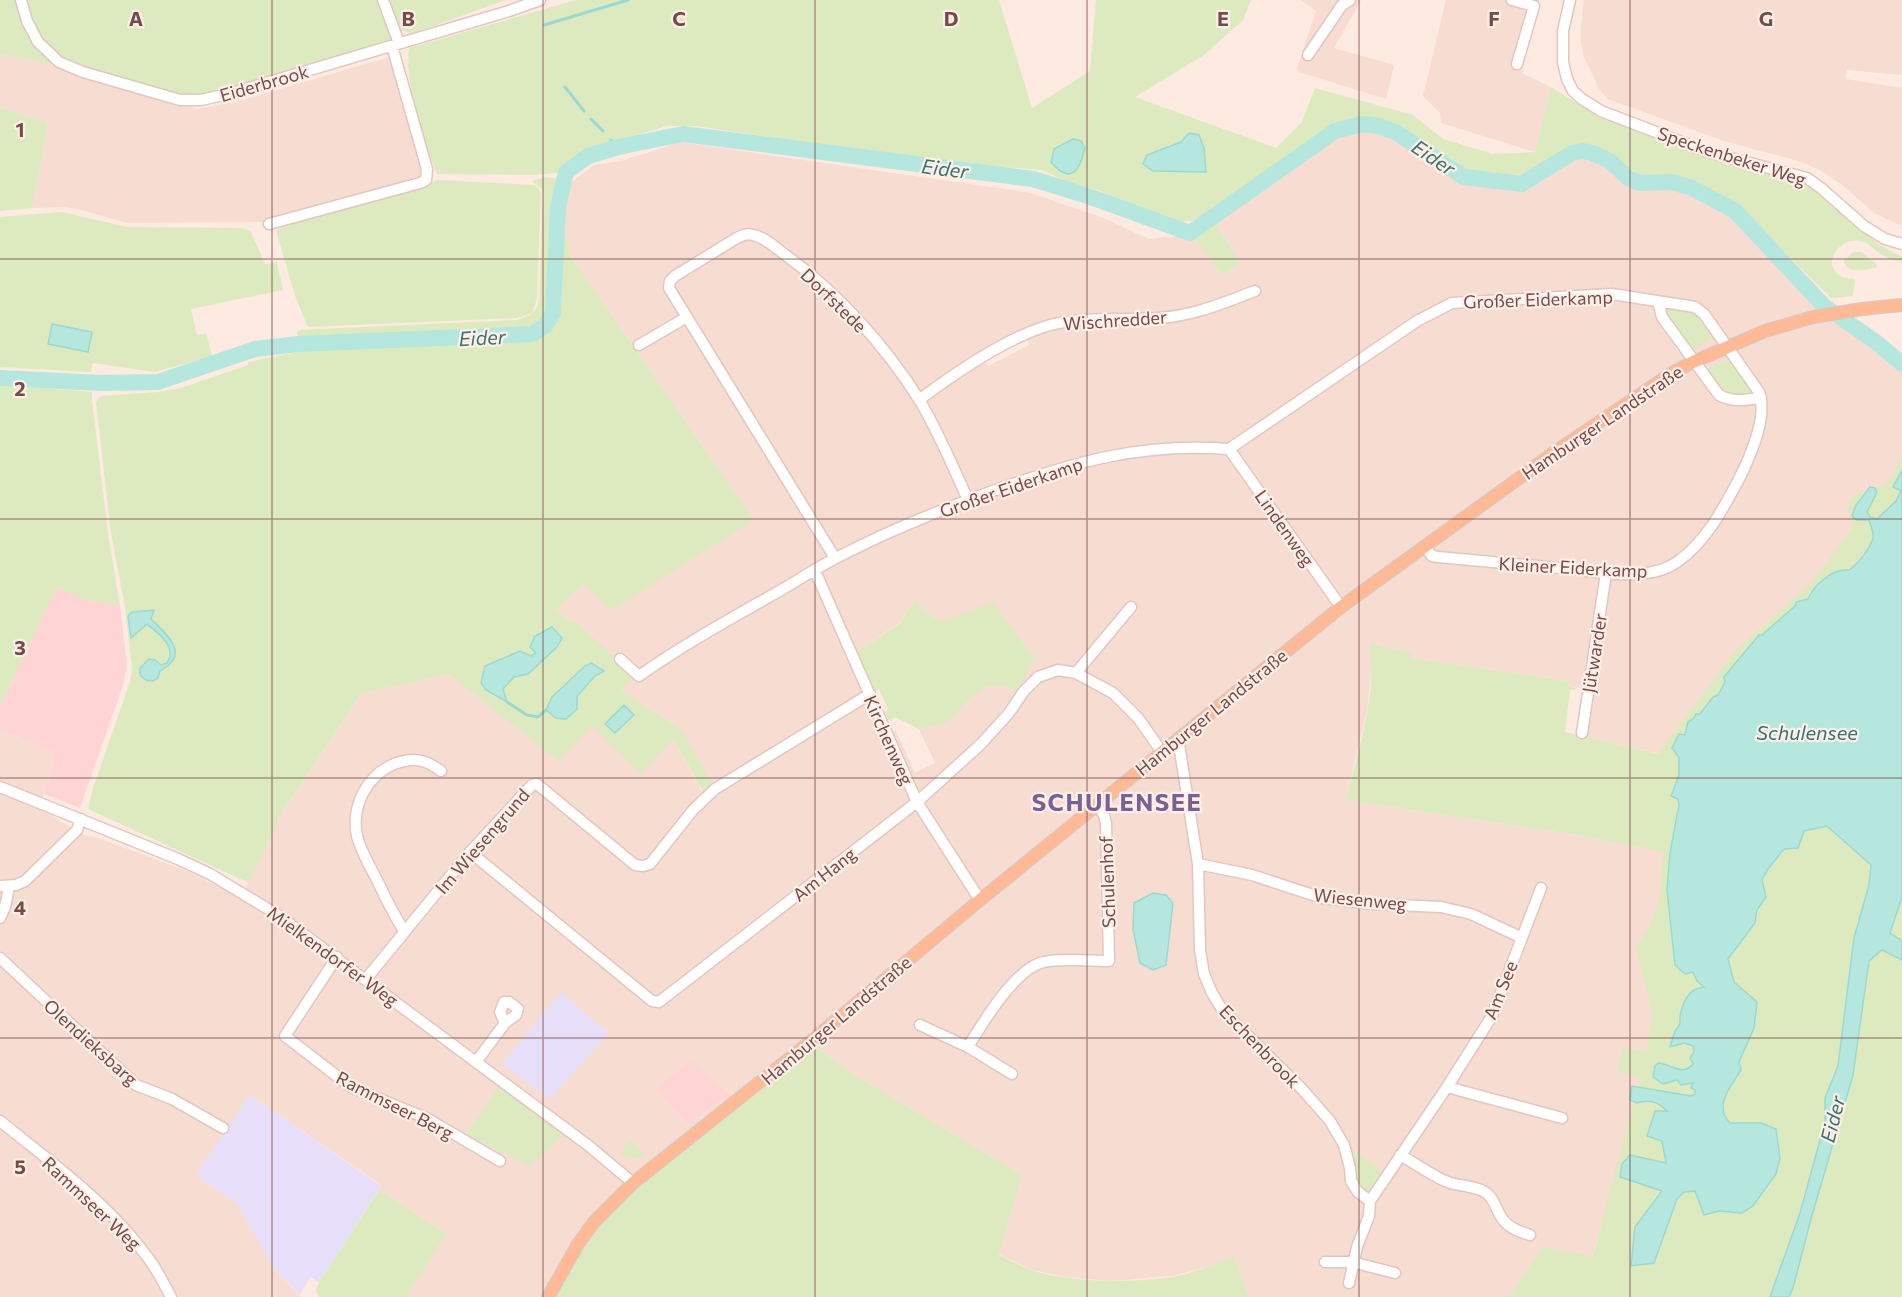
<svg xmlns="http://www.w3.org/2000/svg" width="1902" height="1297" font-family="Commissioner,sans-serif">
  <rect width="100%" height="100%" fill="#fdeae1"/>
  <path fill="#f7dcd2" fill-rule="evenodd" d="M1301 0H1361L1334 48 1394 65 1386 99 1296 71 1316 11Z
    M1446 0H1539L1522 73 1551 87 1535 152 1441 123 1440 113 1423 96Z
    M1584 0H1902V75L1847 70 1846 79 1902 88V226L1874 213 1841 184 1820 170 1798 161 1724 141 1608 99 1599 89 1584 57 1581 43V25Z
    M0 54 30 59 50 64 59 62 180 100 196 109 236 102 392 56 424 171 422 178 262 222 127 223 78 209 63 207 32 208 48 124 0 107Z
    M1365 130 1392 138 1461 180 1510 189H1523L1538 184 1573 158 1583 155 1607 164 1626 180 1639 186H1672L1692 192 1733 216 1822 307 1873 343 1902 368V470L1679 758 1578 735 1585 689 1568 686 1569 681 1410 658 1411 652 1384 647 1374 642 1371 654 1372 666 1367 710 1346 800 1577 835 1670 853 1691 1096 1632 1087 1630 1100 1637 1103 1592 1257 1509 1297H1249L1234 1256 1215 1265 1172 1276 1111 1281 1064 1277 1029 1269 999 1254 1022 1175 850 1072 817 1048 631 1189 551 1297H406L447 1234 379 1190 381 1185 250 1095 196 1175 238 1204 273 1268 301 1297H0V729L52 752 54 764 39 809 87 836 96 837 184 870 241 897 283 811 361 694 448 674 502 716 673 739 705 797 682 730 621 690 579 624 564 617 556 610 583 584 754 520 570 255 561 213 573 181 594 165 622 161 680 142 1031 193 1106 219 1148 239 1191 235 1222 275 1241 263 1214 221 1337 136ZM1026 335 1029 345 988 366 983 357ZM908 608 927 613 942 622 1018 691 1000 686H988L972 697 947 723 919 729 935 763 915 773 896 731 890 730 856 652 901 622Z"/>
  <path fill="#fed5d4" d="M57 587 87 600 120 606 127 665 124 682 80 808 44 794 54 764 52 752 0 729V707Z
    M690 1060 729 1094 688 1124 656 1090Z"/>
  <path fill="#e7def9" d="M561 992 609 1033 550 1099 502 1064Z
    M250 1095 381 1186 319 1282 310 1277 300 1295 273 1268 238 1204 196 1175Z"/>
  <path fill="#ddeabf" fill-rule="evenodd" d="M0 0H506L411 34 404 30 393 35 389 41 233 89 202 96 172 94 88 67 64 57 50 64 30 59 0 54Z
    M576 0H999L1032 108 1090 71 1096 0H1251L1243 20 1204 55 1135 97 1276 148 1302 122 1315 88 1413 115 1443 139 1493 154 1535 152 1551 87 1588 110 1625 125 1808 184 1819 191 1843 215 1878 244 1902 257V263C1895 261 1887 258 1880 254 1873 249 1868 242 1860 241 1833 236 1816 278 1855 279L1853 296 1831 298 1739 207 1678 177 1642 178 1631 172 1613 156 1597 148H1567L1528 177 1492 176 1467 171 1403 129 1381 120 1364 118 1332 126 1316 135 1200 220 1179 222 1126 204 1098 190 1065 181 1042 170 1001 167 836 147 696 126H667L586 150 569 159 557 173 532 175 437 174C424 141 404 83 409 48Z
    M0 107 48 124 32 208 0 211Z
    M546 177 573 181 561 213 570 255 754 520 612 610 583 584 556 610 564 617 579 624 630 672 632 680 621 690 682 730 715 789 706 797 673 739 641 774 592 727 559 761 448 674 361 694 283 811 249 883 88 809 93 788 130 682 132 668 125 607 111 533 96 402 100 396 158 392 181 388 248 365V362L298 352 297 330 518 320C530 315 537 313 539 300L543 190 532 181ZM153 610 151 619C168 636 191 654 160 671L158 678 140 675V668L144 663 161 666 167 663C178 647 158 633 147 624L131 638 128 615 132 612ZM520 651 531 656 536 653 528 674 514 677 503 689Z
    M438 180 535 185 541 192 537 299 532 313 517 318 308 327 295 296 276 230 313 216 419 188Z
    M62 212 127 227 242 228 251 232 265 264 277 262 283 290 191 309 197 335 206 333 212 356 155 372 93 363 91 372 0 367V217Z
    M1214 221 1241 263 1222 275 1191 235Z
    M1853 252H1862L1876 264 1877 267C1866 270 1846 275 1844 260Z
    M1668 306 1695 311 1715 336 1691 351 1663 312Z
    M1730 358 1750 385C1752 403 1732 394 1722 392L1705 370Z
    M0 385 92 392V400L108 534 120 606 87 600 57 587 0 707Z
    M1902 456V1297H1509L1543 1247 1593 1256 1640 1078 1618 1072 1623 1048 1646 1052 1653 1015 1636 947C1661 912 1661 893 1663 852L1577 835 1346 800C1356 757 1379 690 1369 646L1374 642 1384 647 1411 652V658L1569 681 1568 686 1576 688 1575 690 1570 689 1565 732 1660 754V751L1734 652 1812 582 1853 527 1847 504 1855 493C1882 489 1891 483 1902 456Z
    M916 601 927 613 942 622 993 602 1034 658 1018 691 1001 686H988L972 697 947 723 919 729 895 717 889 721 885 712 888 709 879 689 873 692 856 652 901 623 908 608Z
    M817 1048 850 1072 1022 1175 999 1255C1009 1259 1018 1265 1028 1269 1067 1283 1132 1283 1172 1277 1193 1273 1215 1265 1234 1256L1249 1297H551L579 1245 631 1189Z
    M500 1085 565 1134 529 1166 466 1134Z
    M629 1141H630L646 1155 636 1159 620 1154Z
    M1344 1145 1387 1173 1370 1201 1358 1192Z
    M379 1190 447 1234 406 1297H319L316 1290 319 1282Z"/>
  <path fill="#b5e7df" stroke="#9bd9d0" stroke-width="1.5" d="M1189 133 1199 135 1204 148 1206 172 1153 171 1143 164 1147 155 1181 142Z
    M1073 139 1081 141 1085 148C1080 170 1071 186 1051 162L1054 149Z
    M52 324 92 332 88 352 48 344Z
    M1902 470V897L1890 933 1902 941V960L1882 950 1869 961 1853 1075 1811 1219 1793 1288 1789 1297H1770L1800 1213 1825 1122V1098L1838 1066 1854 938 1869 885 1871 865 1827 826 1804 831 1798 848 1784 849 1768 869 1762 880 1766 897 1757 910 1755 923 1728 959 1734 982 1757 1002 1754 1028 1739 1062 1741 1070C1731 1086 1713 1106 1730 1123H1761L1776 1129 1780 1158 1776 1174 1753 1206 1742 1213 1719 1211 1704 1215 1695 1191 1684 1192 1677 1199 1654 1263 1631 1266 1635 1227 1662 1191 1620 1177 1622 1164 1630 1155 1666 1163 1662 1141 1647 1136 1655 1111H1667C1659 1102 1649 1099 1637 1103L1630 1100 1632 1086 1691 1096 1695 1094V1090L1691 1088 1693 1083 1681 1085 1677 1080 1663 1084 1653 1077 1655 1066 1658 1063C1672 1064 1682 1077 1693 1064L1690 1058 1694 1052 1693 1046 1684 1043 1670 1047 1675 1031 1680 1024C1679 1014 1684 996 1694 990 1697 988 1700 988 1704 987L1697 981 1693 972 1685 974 1675 965 1667 891 1670 853 1679 805 1678 799 1671 796 1679 775V758L1672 748 1679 734 1685 735 1688 722 1694 718 1696 714H1700L1713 697 1718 695 1725 682 1724 677 1759 635H1762L1795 606 1796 602 1808 599C1814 585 1833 568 1849 570 1858 564 1870 549 1873 538 1874 532 1870 524 1869 520H1857L1852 516 1856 505 1870 487 1875 488 1877 492 1867 512 1870 517 1877 519 1896 501 1901 491 1893 487Z
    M154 610 151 619C168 636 191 654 160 671L158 678 153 681 146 680 140 675V668L149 659 155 660 161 665 167 663C178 647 158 633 147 624L131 638 128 616 132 612Z
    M552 627 562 638 557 647 528 674 514 677 503 689 507 702 486 690 481 683 485 666 520 651 531 656 536 653 530 647 535 636Z
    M591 663 604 671 595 676 577 696V709L566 719 556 718 546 710 552 697 585 666Z
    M624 705 634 715 615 733 605 724Z
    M1153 893 1166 895 1173 903 1166 965 1153 970 1140 963 1133 929 1134 903Z"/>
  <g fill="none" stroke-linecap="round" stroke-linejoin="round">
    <path stroke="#9bd9d0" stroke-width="3" d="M544 25 628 0
      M565 87 584 111
      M591 119 603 131
      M611 140 618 147
      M507 702 527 715 538 717 546 710"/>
    <path stroke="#b5e7df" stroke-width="16" d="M0 378 101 383 158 382 255 349 298 344 532 334 545 326 553 313 558 207 566 172 588 156 618 147 683 134 1033 179 1085 195 1190 233 1335 131 1362 124 1379 126 1397 133 1464 177 1522 184 1572 153 1583 151 1592 153 1610 161 1628 178 1640 183 1672 182 1692 188 1735 211 1824 306 1876 342 1902 364"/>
    <g stroke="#e3c6c0" stroke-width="13">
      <path id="minor" d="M21 0 27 21 38 42 59 62 83 72 180 100H201L232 93 509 11 540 0
        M383 0 399 43
        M1512 0 1534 6 1517 64
        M1570 0 1563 31V62L1567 79 1573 91 1582 99 1601 111 1708 152 1807 178 1821 188 1864 226 1885 239 1902 244
        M1308 55 1342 5 1350 0
        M269 224 420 183 426 180 427 169 392 46
        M1658 301 1662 317 1719 395C1732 402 1747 401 1761 397
        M639 345 687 317
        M919 400C955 373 1010 335 1054 324 1089 316 1123 321 1159 318 1193 316 1223 303 1255 291
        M1229 449 1341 607
        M835 558 669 288 670 281 675 276 735 239C741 236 746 233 753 235 764 237 775 247 784 254 837 292 885 345 920 401 939 433 953 467 968 500
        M815 571 917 802 980 900
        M620 659 639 676C680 647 723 623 767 598 791 585 814 569 838 557 888 531 940 510 993 491 1075 462 1141 442 1229 449L1417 321 1452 303 1612 294 1695 307 1704 314 1759 392C1768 416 1750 457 1739 479 1723 509 1706 542 1677 562 1666 570 1651 573 1638 574 1616 576 1592 571 1570 569 1526 565 1482 561 1438 557L1432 556 1425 547
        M1076 673 1131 607
        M1582 733 1606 573
        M1178 738 1198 864 1200 950 1204 974 1212 993 1223 1011 1302 1089 1330 1121 1344 1145 1350 1168 1351 1181 1358 1192 1370 1201
        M0 787 178 859 210 874 278 915 589 1146 633 1183
        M470 852 652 1001 659 1002 917 802 981 744 1009 713 1024 691 1038 677 1058 670 1076 673 1113 693 1138 718 1162 752
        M1198 864 1252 875 1322 898 1373 904 1441 907 1471 914 1520 937
        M0 886 16 885 25 881 77 830 81 819
        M0 918 5 907 9 887
        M404 931C394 915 386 899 378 882 371 868 361 852 357 836 351 807 366 776 394 764 413 757 425 759 441 771
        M337 957 285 1036 351 1087 428 1119 500 1161
        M0 958 136 1085 172 1099 223 1128
        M366 979 470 852 532 785 537 784 635 865 643 866 650 864 693 810 715 789 870 694
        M920 1025 968 1047 1012 1074
        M968 1047C982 1024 1016 967 1044 962 1061 958 1091 961 1109 961L1106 824 1104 815 1098 805
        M476 1062 505 1023 516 1015 518 1009 509 1002H504L500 1012 505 1023
        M1447 1087 1562 1118
        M0 1121C48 1160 108 1203 145 1254 156 1267 163 1282 171 1297
        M1400 1155C1415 1163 1430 1174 1445 1181 1458 1187 1471 1184 1485 1192 1496 1199 1496 1213 1505 1222 1511 1229 1521 1232 1530 1235
        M1325 1262H1352L1395 1273
        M1349 1283 1357 1247 1369 1216 1370 1201 1447 1087 1492 1016 1541 888"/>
    </g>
    <g stroke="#d6c9c8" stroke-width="14">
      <path id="major" d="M548 1297 578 1244 594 1222 633 1183 810 1042 980 900 1341 607 1562 447 1672 373 1693 362 1765 331 1813 317 1862 309 1902 305"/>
    </g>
    <use href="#minor" stroke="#fff" stroke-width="10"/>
    <use href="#major" stroke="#feba97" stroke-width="12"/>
  </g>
  <path fill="none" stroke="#754a47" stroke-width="1.5" stroke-opacity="0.55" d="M272 0V1297M543 0V1297M815 0V1297M1087 0V1297M1359 0V1297M1630 0V1297M0 259H1902M0 519H1902M0 778H1902M0 1038H1902"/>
  <g text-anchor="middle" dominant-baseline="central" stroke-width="4.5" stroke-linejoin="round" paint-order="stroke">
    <g font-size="18" fill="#754a47" stroke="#ffefe8">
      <text transform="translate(264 83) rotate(-16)">Eiderbrook</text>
      <text transform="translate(1732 156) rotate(18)">Speckenbeker Weg</text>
      <text transform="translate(1538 299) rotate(-2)">Großer Eiderkamp</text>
      <text transform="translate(834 300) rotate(44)">Dorfstede</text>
      <text transform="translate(1115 320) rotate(-4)">Wischredder</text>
      <text transform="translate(1602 422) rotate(-34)">Hamburger Landstraße</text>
      <text transform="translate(1011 487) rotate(-19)">Großer Eiderkamp</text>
      <text transform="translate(1285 528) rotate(55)">Lindenweg</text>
      <text transform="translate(1573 567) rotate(3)">Kleiner Eiderkamp</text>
      <text transform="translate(1594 653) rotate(-81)">Jütwarder</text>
      <text transform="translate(1211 712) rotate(-39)">Hamburger Landstraße</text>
      <text transform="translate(889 740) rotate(66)">Kirchenweg</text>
      <text transform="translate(482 841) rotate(-49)">Im Wiesengrund</text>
      <text transform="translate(824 874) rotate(-38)">Am Hang</text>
      <text transform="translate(1107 882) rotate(-92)">Schulenhof</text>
      <text transform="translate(1360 899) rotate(6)">Wiesenweg</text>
      <text transform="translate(333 956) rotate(36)">Mielkendorfer Weg</text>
      <text transform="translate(1500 990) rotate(-68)">Am See</text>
      <text transform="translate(836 1020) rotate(-40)">Hamburger Landstraße</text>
      <text transform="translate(91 1042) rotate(42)">Olendieksbarg</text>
      <text transform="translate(1260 1046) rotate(46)">Eschenbrook</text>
      <text transform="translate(395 1105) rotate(27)">Rammseer Berg</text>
      <text transform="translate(92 1203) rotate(43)">Rammseer Weg</text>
    </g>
    <g font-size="20" font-style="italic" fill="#38746d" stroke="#ffefe8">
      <text transform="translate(1434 157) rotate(34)">Eider</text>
      <text transform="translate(945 168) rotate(7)">Eider</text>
      <text transform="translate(482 337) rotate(-3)">Eider</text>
      <text x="1807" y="732">Schulensee</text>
      <text transform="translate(1832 1119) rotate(-76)">Eider</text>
    </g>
    <g font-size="24" font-weight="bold" letter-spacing="1.5" fill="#776298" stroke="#ffefe8">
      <text x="1117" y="801">SCHULENSEE</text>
    </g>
  </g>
  <g font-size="20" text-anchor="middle" font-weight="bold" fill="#754a47" stroke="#ffefe8" stroke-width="4.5" stroke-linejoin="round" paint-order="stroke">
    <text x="136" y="26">A</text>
    <text x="408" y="26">B</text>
    <text x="679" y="26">C</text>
    <text x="951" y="26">D</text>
    <text x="1223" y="26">E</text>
    <text x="1494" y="26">F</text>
    <text x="1766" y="26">G</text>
    <text x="20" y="137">1</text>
    <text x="20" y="396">2</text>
    <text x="20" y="655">3</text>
    <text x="20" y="915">4</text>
    <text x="20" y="1174">5</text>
  </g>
</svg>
